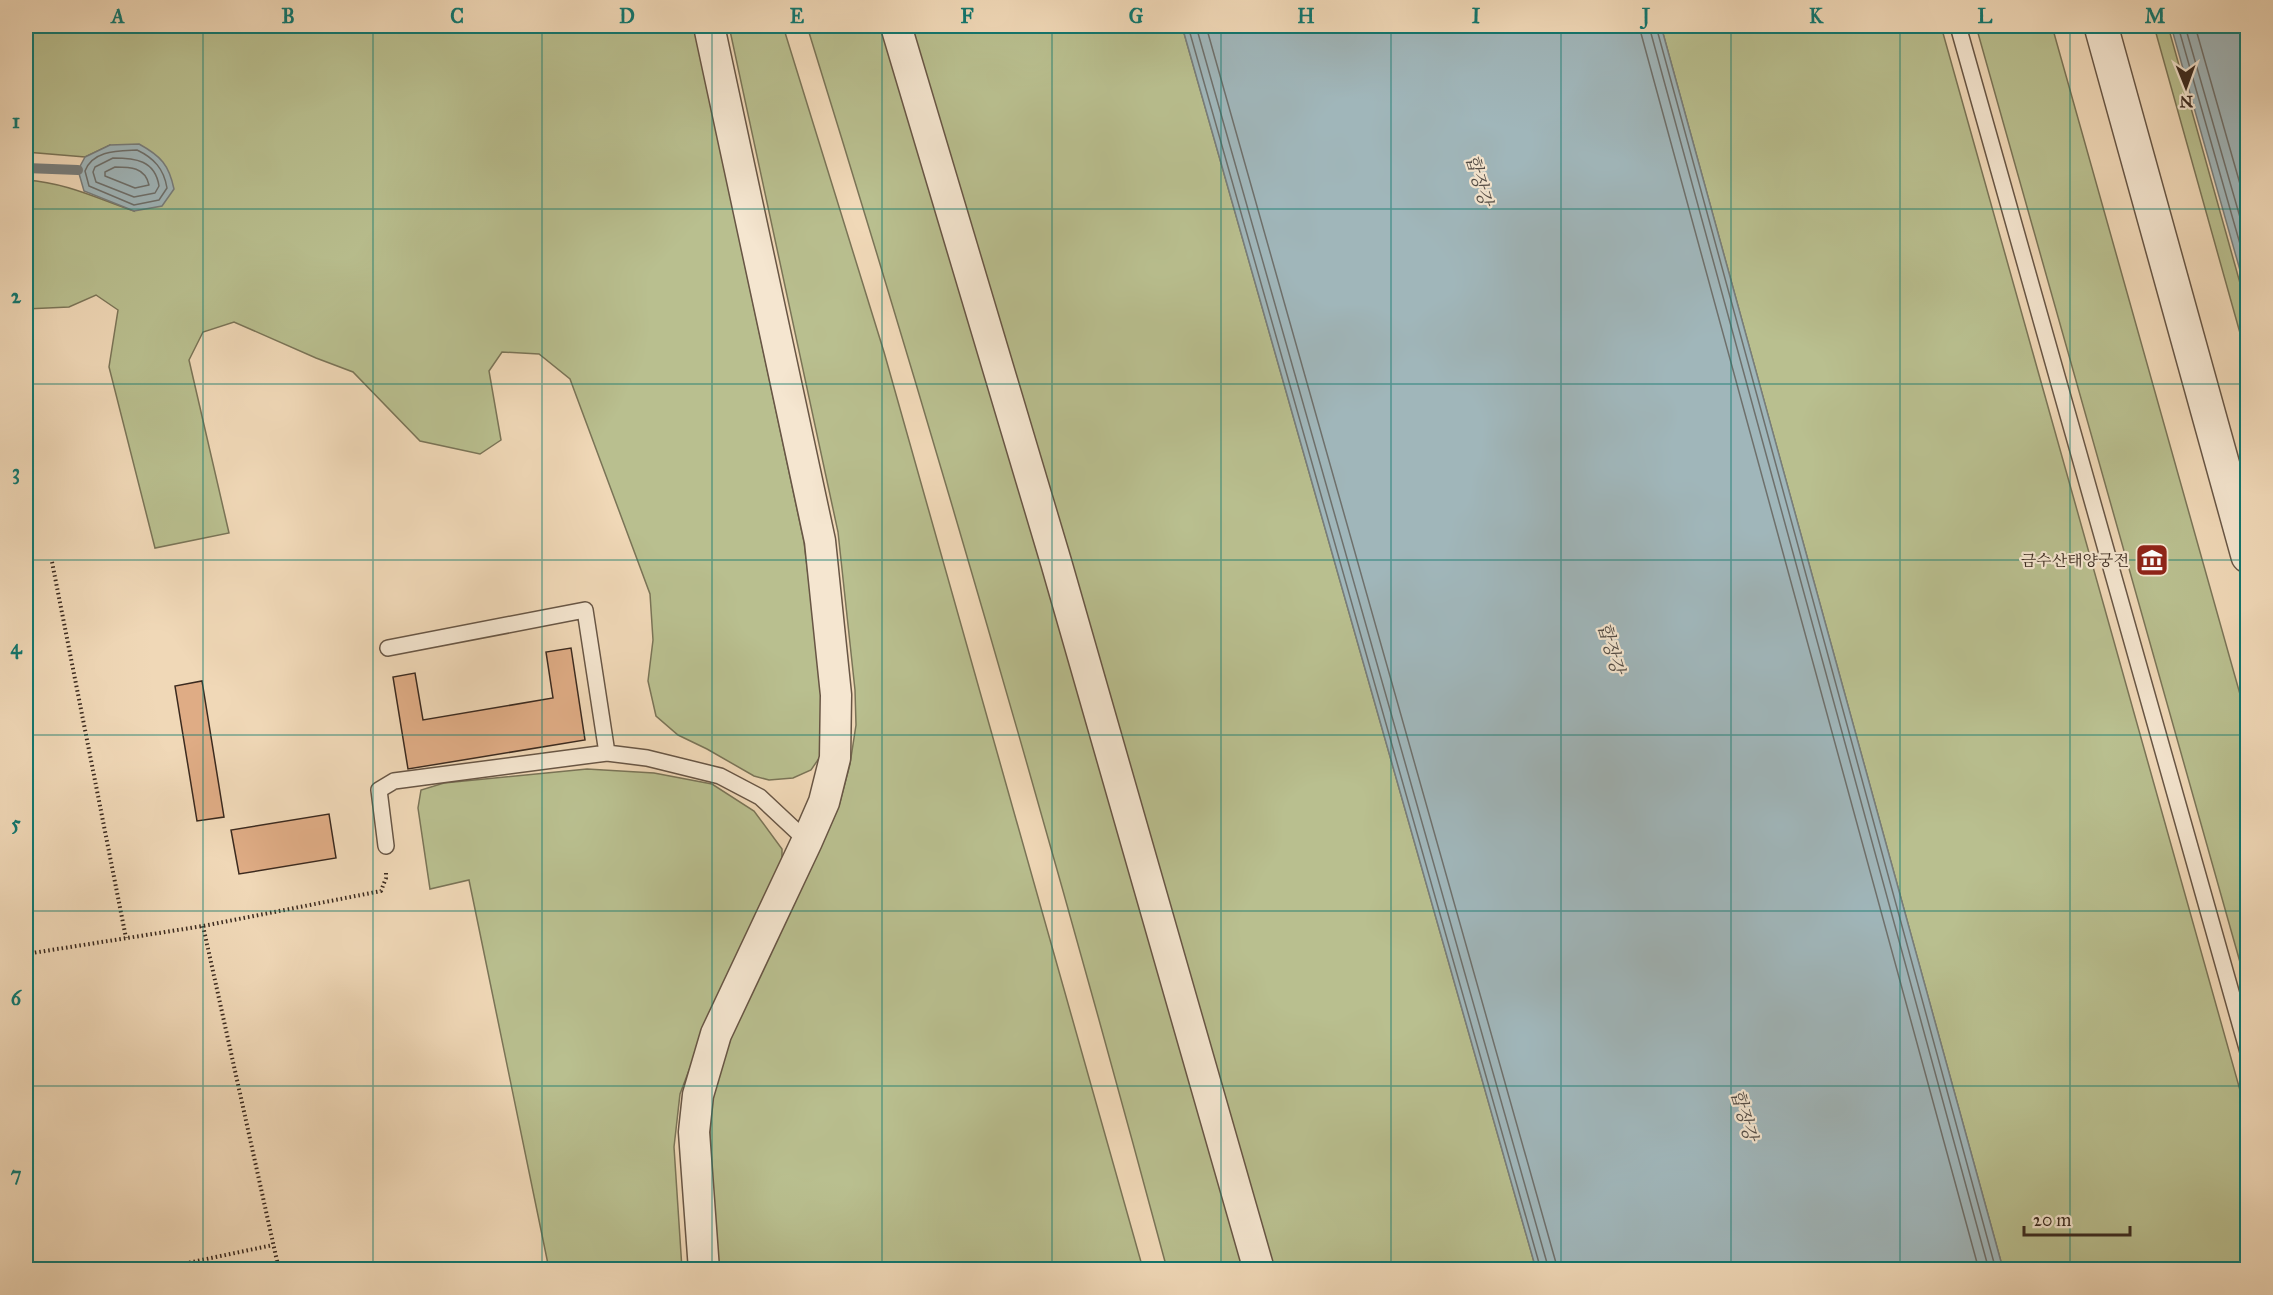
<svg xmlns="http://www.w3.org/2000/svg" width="2273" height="1295" font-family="'IM FELL Great Primer','Noto Serif KR',serif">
  <rect width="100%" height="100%" fill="#f0d8b7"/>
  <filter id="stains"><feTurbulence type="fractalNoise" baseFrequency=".00333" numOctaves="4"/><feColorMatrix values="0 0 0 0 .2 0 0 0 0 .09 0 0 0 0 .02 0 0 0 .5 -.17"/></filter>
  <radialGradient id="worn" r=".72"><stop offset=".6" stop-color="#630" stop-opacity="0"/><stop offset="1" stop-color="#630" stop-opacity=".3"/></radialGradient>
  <path fill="#b9bf8f" stroke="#7a7457" stroke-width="1.5" d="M26 26H694L804 542 823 697 822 754 811 770 793 778 769 780 754 776 707 749 678 735 656 716 648 681 653 640 650 594 570 379 539 354 502 352 489 371 501 440 480 454 420 441 353 372 316 358 234 322 203 332 189 360 229 533 155 548 109 367 118 310 96 295 69 307 26 309V180C67 183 96 198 134 211L110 145 85 157 26 152Z
    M729 26H783L884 352 1143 1269 719 1270 714 1235 710 1132 712 1098 731 1037 820 849 839 806 850 764 856 725 855 690 838 532Z
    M807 26H887L1247 1269H1167C1055 852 935 438 807 26Z
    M907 26H1182L1536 1269H1272Z
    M1661 26H1941L2247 1115V1269H2003Z
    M1976 26H2052L2247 719V987Z
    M2154 26H2168L2247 308V358Z
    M587 769 654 773 712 784 754 811 782 849V863L704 1031 680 1094 674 1147 682 1269H549L469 880 430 889 418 808 421 790 444 783Z"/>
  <path fill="#a0b6ba" stroke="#787e7c" stroke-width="1.5" d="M1182 26H1661L2003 1269H1536Z
    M2171 26H2247V295Z
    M139 144C161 156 169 165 174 189L162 206 134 211 84 191 78 170 85 157 110 145Z"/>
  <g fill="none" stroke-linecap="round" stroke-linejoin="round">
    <path stroke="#6e706c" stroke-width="1.5" d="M1188 26 1541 1270
      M1196 26 1549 1270
      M1206 26 1558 1270
      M1639 26 1979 1270
      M1649 26 1989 1270
      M1656 26 1996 1270
      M2178 26 2248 272
      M2185 26 2248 245
      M2195 26 2248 212
      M137 150C154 158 164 169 167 188L159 200 134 205 89 186 85 171C93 150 118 151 137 150Z
      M113 158C135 158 155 160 159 186L155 193 134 197 96 182 93 172 95 167Z
      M115 167C130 167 145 167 149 185L135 188 105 176V172Z"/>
    <path stroke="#787e7c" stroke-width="10" d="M26 168 78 170"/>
  </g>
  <path fill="#dfac85" stroke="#3b2a1f" stroke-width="1.5" d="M571 648 585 740 408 769 393 677 415 673 423 720 553 698 546 652Z
    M202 681 224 817 197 821 175 686Z
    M329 814 336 858 239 874 231 830Z"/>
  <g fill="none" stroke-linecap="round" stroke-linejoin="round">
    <g stroke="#685645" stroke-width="18">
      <path id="service" d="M1958 26 2248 1052
        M388 648 585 610 607 753
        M386 846 379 790 394 781 607 753 647 758 720 776 760 797 807 841"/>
    </g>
    <g stroke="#685645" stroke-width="33">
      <path id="minor" d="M896 26 1056 562 1259 1270
        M704 1270 694 1132 698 1095 716 1034 807 841 824 802 835 758 836 695 820 541 709 26"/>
    </g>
    <g stroke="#685645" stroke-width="36">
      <path id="tertiary" d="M2101 26 2248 556"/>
    </g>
    <path stroke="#3b2a1f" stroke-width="4" stroke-dasharray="1.5 3" stroke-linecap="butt" d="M52 562 126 938
      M203 926 279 1270
      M26 954 203 926 381 891 386 878V870
      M154 1270 273 1245"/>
    <use href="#service" stroke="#f5e6d0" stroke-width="15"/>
    <use href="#minor" stroke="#f5e6d0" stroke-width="30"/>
    <use href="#tertiary" stroke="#f5e6d0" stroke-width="33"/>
  </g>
  <path fill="none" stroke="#0f766e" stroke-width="1.5" stroke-opacity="0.55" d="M203 26V1270M373 26V1270M542 26V1270M712 26V1270M882 26V1270M1052 26V1270M1221 26V1270M1391 26V1270M1561 26V1270M1731 26V1270M1900 26V1270M2070 26V1270M26 209H2248M26 384H2248M26 560H2248M26 735H2248M26 911H2248M26 1086H2248"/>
  <defs>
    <g id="museum-square" transform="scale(1.725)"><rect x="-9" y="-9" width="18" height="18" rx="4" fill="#8f2418" stroke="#f5e6d0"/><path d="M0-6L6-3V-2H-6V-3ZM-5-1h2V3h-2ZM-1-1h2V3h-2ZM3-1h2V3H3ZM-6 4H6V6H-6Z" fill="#fff"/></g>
  </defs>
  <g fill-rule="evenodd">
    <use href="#museum-square" x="2152" y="560"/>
  </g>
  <g text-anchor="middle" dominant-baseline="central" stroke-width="4.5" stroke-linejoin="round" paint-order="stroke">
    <g font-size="16" fill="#3b2a1f" stroke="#f5e6d0" text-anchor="end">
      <text x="2129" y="560">금수산태양궁전</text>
    </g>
    <g font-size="18" font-style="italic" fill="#544d46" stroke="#f5e6d0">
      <text transform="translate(1479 180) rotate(74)">합장강</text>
      <text transform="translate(1611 648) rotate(74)">합장강</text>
      <text transform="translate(1744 1115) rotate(74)">합장강</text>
    </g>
  </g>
  <rect width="2273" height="1295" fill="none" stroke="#f0d8b7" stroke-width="66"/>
  <g transform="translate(2186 87) rotate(179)" stroke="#f5e6d0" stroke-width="4.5" paint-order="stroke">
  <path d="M0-4.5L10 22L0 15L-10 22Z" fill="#3b2a1f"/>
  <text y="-9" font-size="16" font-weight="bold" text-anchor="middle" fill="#3b2a1f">N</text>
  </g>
  <path d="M2024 1226v9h106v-9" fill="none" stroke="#3b2a1f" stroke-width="3"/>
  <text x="2033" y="1226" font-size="18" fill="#3b2a1f" stroke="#f5e6d0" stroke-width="4.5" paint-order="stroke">20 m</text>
  <rect x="33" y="33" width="2207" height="1229" fill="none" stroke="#0f766e" stroke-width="2"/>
  <g font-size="20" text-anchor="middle" font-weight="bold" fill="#0f766e">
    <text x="118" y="23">A</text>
    <text x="288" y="23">B</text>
    <text x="457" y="23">C</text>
    <text x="627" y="23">D</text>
    <text x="797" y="23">E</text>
    <text x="967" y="23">F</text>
    <text x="1136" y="23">G</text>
    <text x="1306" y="23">H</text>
    <text x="1476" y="23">I</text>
    <text x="1646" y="23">J</text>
    <text x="1816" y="23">K</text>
    <text x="1985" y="23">L</text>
    <text x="2155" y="23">M</text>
    <text x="16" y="128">1</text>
    <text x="16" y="303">2</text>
    <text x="16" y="479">3</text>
    <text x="16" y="654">4</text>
    <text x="16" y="830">5</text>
    <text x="16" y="1005">6</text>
    <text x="16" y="1181">7</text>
  </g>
  <rect width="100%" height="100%" filter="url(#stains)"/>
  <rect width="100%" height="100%" fill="url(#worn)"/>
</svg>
